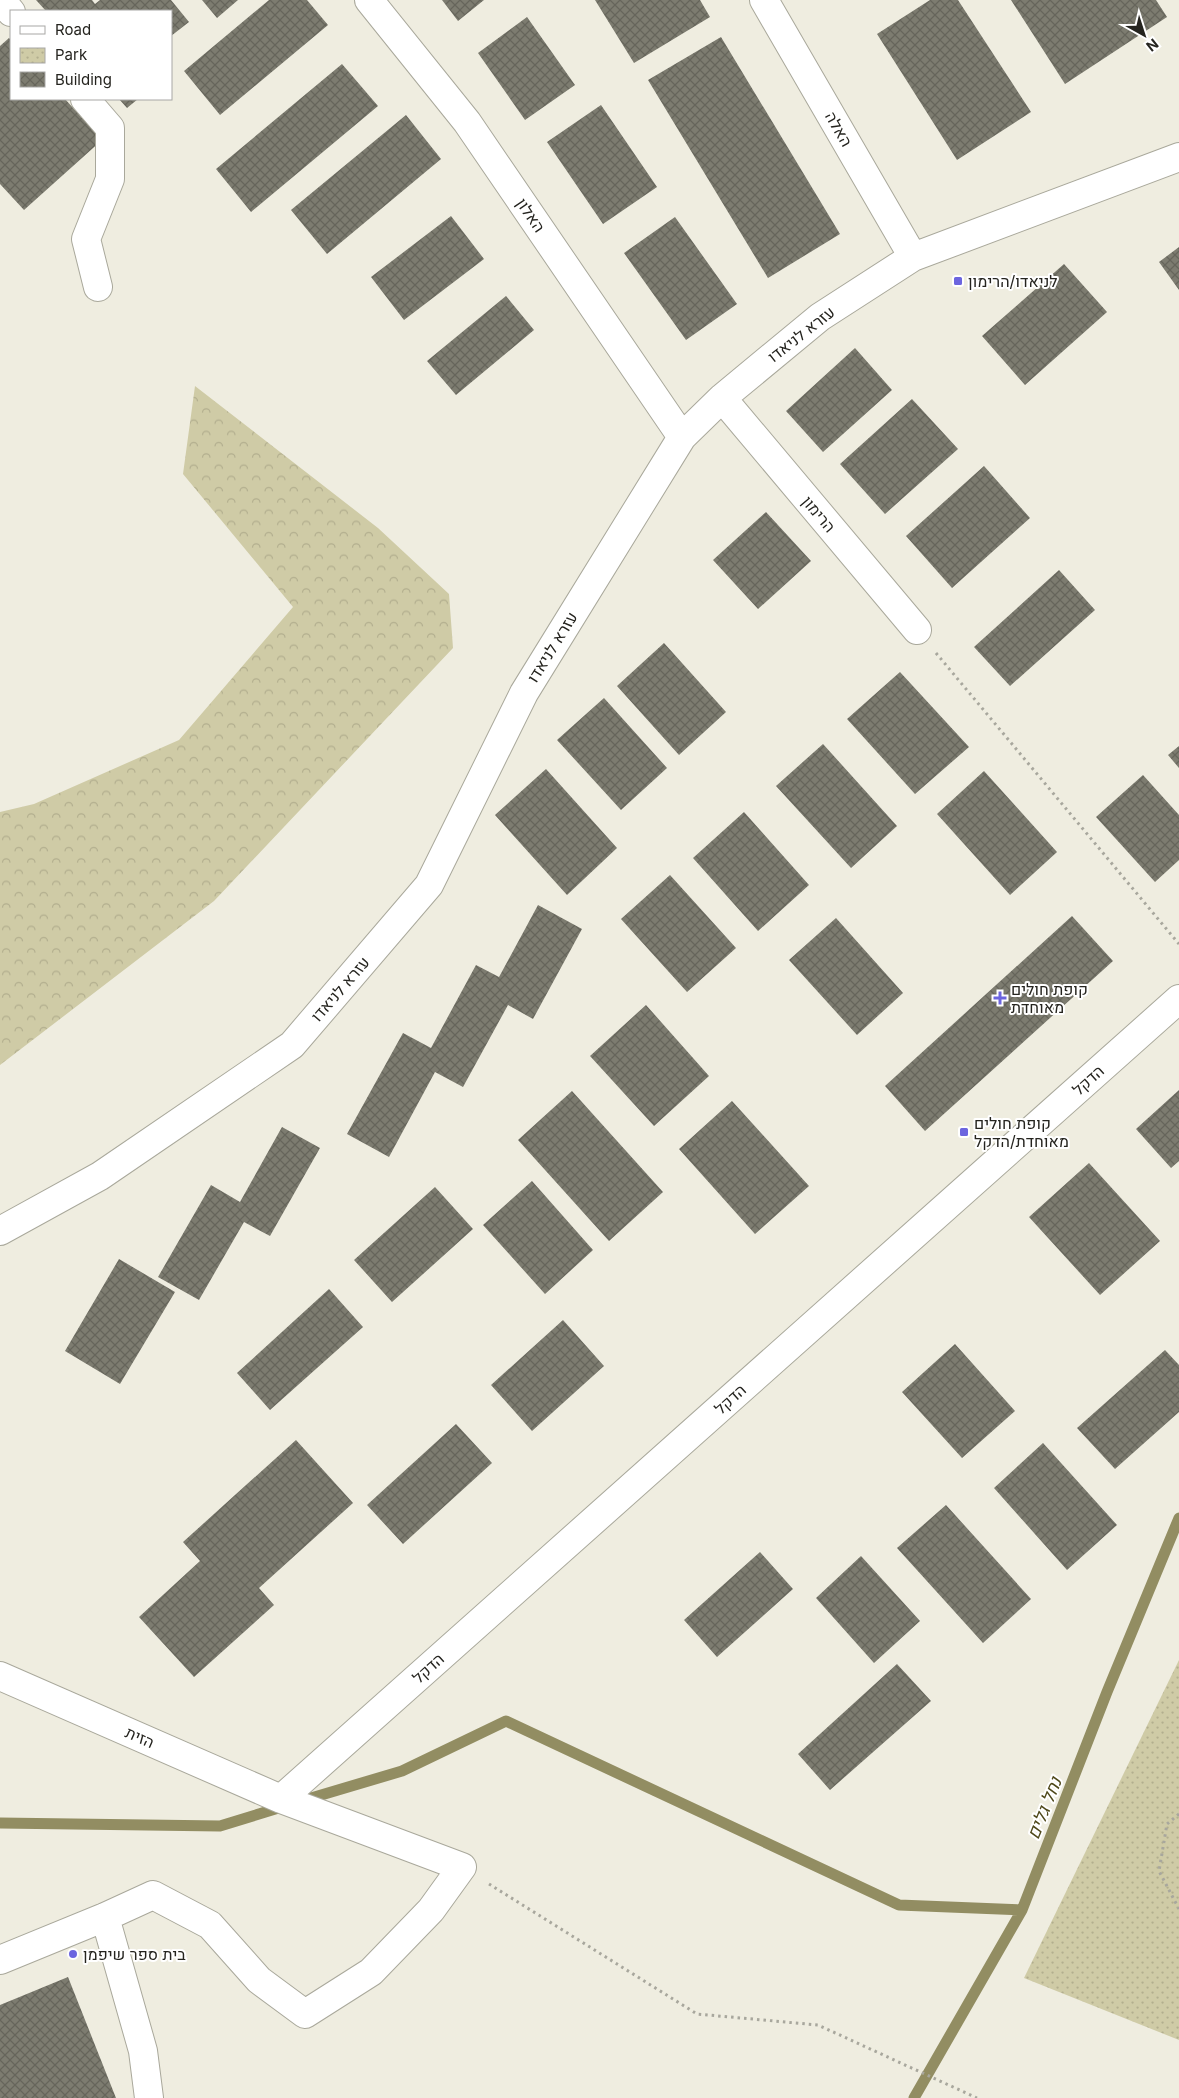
<svg xmlns="http://www.w3.org/2000/svg" width="1179" height="2098" font-family="Inter,Heebo,sans-serif">
  <defs>
    <pattern id="forest-crowns" width="20" height="18" patternUnits="userSpaceOnUse" patternTransform="scale(1.25)"><rect width="20" height="18" fill="#cfcba6"/><path d="M2 6a3 3 0 1 1 6 0M12 15a3 3 0 1 1 6 0" fill="none" stroke="#b2ae8e"/></pattern>
    <pattern id="park-dots" width="8" height="8" patternUnits="userSpaceOnUse" patternTransform="scale(1.25)"><rect width="8" height="8" fill="#cfcba6"/><path d="M2 2h.1M6 6h.1" fill="none" stroke="#b2ae8e" stroke-width="1.8" stroke-linecap="round"/></pattern>
    <pattern id="building-cross-hatch" width="8" height="8" patternUnits="userSpaceOnUse" patternTransform="scale(1.25)"><rect width="8" height="8" fill="#7d7c70"/><path d="M0 0l8 8M0 8l8-8" fill="none" stroke="#66655b"/></pattern>
  </defs>
  <rect width="100%" height="100%" fill="#efede0"/>
  <path fill="url(#forest-crowns)" d="M195 386 378 528 449 594 453 648 214 901 0 1065V812L34 804 179 740 293 607 183 474Z"/>
  <path fill="url(#park-dots)" d="M1179 1660V2040L1024 1978Z"/>
  <g fill="none" stroke-linecap="round" stroke-linejoin="round">
    <path stroke="#928d62" stroke-width="11" d="M301 1801 402 1771 506 1721 899 1905 1022 1910
      M0 1823 220 1826 285 1806
      M914 2098 1022 1910 1107 1692 1179 1518"/>
  </g>
  <path fill="url(#building-cross-hatch)" d="M36 0H92L95 4 100 0H171L189 22 171 36V11H46Z
    M202 0H238L217 18Z
    M269 0H307L328 25 220 115 184 71Z
    M442 0H484L458 21Z
    M595 0H700L710 17 634 63Z
    M930 0H958L1031 112 957 160 877 34Z
    M1011 0H1156L1167 17 1065 84Z
    M527 17 575 85 525 120 478 53Z
    M721 37 840 234 768 278 648 80Z
    M9 38 11 40V99H65L102 140 24 210 0 184V46Z
    M342 64 378 106 251 212 216 169Z
    M119 99H138L127 108Z
    M601 105 657 187 603 224 547 142Z
    M406 115 441 159 327 254 291 210Z
    M451 216 484 259 404 320 371 277Z
    M675 217 737 304 686 340 624 253Z
    M1179 247V290L1159 262Z
    M1064 264 1107 312 1025 385 982 336Z
    M506 296 534 330 456 395 427 361Z
    M855 348 892 390 823 452 786 411Z
    M912 399 958 449 885 514 840 464Z
    M984 466 1030 518 952 588 906 536Z
    M766 512 811 561 758 609 713 560Z
    M1059 570 1095 610 1010 686 974 647Z
    M664 643 726 712 679 755 617 686Z
    M900 672 969 747 915 794 847 719Z
    M604 698 667 768 621 810 557 740Z
    M823 744 897 826 851 868 776 786Z
    M1179 746V768L1168 755Z
    M546 769 617 848 567 895 495 815Z
    M984 771 1057 852 1010 895 937 814Z
    M1143 775 1179 815V860L1155 882 1096 817Z
    M744 812 809 885 758 931 693 858Z
    M670 875 736 948 687 992 621 919Z
    M538 905 582 929 533 1019 508 1005 463 1087 435 1072 389 1157 347 1134 403 1033 431 1048 476 965 499 977Z
    M1072 916 1113 961 925 1131 885 1086Z
    M836 918 903 993 857 1035 789 960Z
    M646 1005 709 1076 654 1126 590 1056Z
    M1179 1090V1161L1171 1168 1136 1129Z
    M572 1091 663 1192 609 1241 518 1140Z
    M732 1101 809 1186 755 1234 679 1149Z
    M282 1127 320 1148 270 1236 244 1222 199 1300 158 1277 211 1185 240 1202Z
    M1089 1163 1160 1241 1100 1295 1029 1217Z
    M532 1181 593 1250 545 1294 483 1225Z
    M435 1187 473 1229 392 1302 354 1260Z
    M119 1259 175 1292 120 1384 65 1351Z
    M329 1289 363 1327 270 1410 237 1373Z
    M563 1320 604 1366 532 1431 491 1385Z
    M955 1344 1015 1411 962 1458 902 1392Z
    M1165 1350 1179 1365V1412L1115 1469 1077 1428Z
    M456 1424 492 1463 403 1544 367 1505Z
    M296 1440 353 1503 259 1588 274 1605 194 1677 139 1617 200 1561 183 1542Z
    M1043 1443 1117 1525 1067 1570 994 1488Z
    M946 1505 1031 1599 983 1643 897 1548Z
    M760 1552 793 1589 717 1657 684 1620Z
    M861 1556 920 1621 874 1663 816 1598Z
    M897 1664 931 1701 830 1790 798 1754Z
    M68 1977 116 2098H0V2005Z"/>
  <g fill="none" stroke-linecap="round" stroke-linejoin="round">
    <g stroke="#a9a89b" stroke-width="30">
      <path id="minor" d="M1 0 11 12
        M369 0 467 122 682 437
        M764 0 913 257
        M85 99 110 128V179L86 239 98 287
        M722 398 917 630
        M0 1231 100 1176 292 1045 429 885 524 693 682 437 722 398 820 317 913 257 1179 157
        M0 1676 281 1799 462 1867 431 1910 371 1972 305 2014 259 1980 210 1925 153 1895 105 1917 0 1960
        M281 1799 1179 999
        M105 1917 143 2051 149 2098"/>
    </g>
    <path stroke="#a8a79d" stroke-width="3" stroke-dasharray="2.5 4" stroke-linecap="butt" d="M936 653 1179 944
      M1179 1814 1167 1824 1159 1871 1179 1909
      M489 1884 697 2014 818 2025 977 2098"/>
    <use href="#minor" stroke="#fff" stroke-width="28"/>
  </g>
  <g fill="#6c65df" stroke="#fff" stroke-width="2">
    <rect x="953" y="276" width="10" height="10" rx="2.5"/>
    <path d="M997.5 990.5h5v5h5v5h-5v5h-5v-5h-5v-5h5z"/>
    <rect x="959" y="1127" width="10" height="10" rx="2.5"/>
    <circle cx="73" cy="1954" r="5"/>
  </g>
  <g text-anchor="middle" dominant-baseline="central" stroke-width="4" stroke-linejoin="round" paint-order="stroke">
    <g font-size="16" fill="#25241f" stroke="#fff">
      <text transform="translate(839 129) rotate(60)">האלה</text>
      <text transform="translate(531 215) rotate(56)">האלון</text>
      <text transform="translate(801 334) rotate(-38)">עזרא לניאדו</text>
      <text transform="translate(819 514) rotate(50)">הרימון</text>
      <text transform="translate(552 647) rotate(-58)">עזרא לניאדו</text>
      <text transform="translate(340 989) rotate(-49)">עזרא לניאדו</text>
      <text transform="translate(1088 1080) rotate(-42)">הדקל</text>
      <text transform="translate(730 1399) rotate(-42)">הדקל</text>
      <text transform="translate(428 1668) rotate(-42)">הדקל</text>
      <text transform="translate(140 1737) rotate(24)">הזית</text>
    </g>
    <g font-size="16" fill="#25241f" stroke="#fff" text-anchor="start">
      <text x="968" y="281">לניאדו/הרימון</text>
      <text x="1011" y="989">קופת חולים<tspan x="1011" dy="18">מאוחדת</tspan></text>
      <text x="974" y="1123">קופת חולים<tspan x="974" dy="18">מאוחדת/הדקל</tspan></text>
      <text x="83" y="1954">בית ספר שיפמן</text>
    </g>
    <g font-size="18" font-style="italic" fill="#4e481a" stroke="#fff">
      <text transform="translate(1044 1808) rotate(-68)">נחל גלים</text>
    </g>
  </g>
  <rect x="10" y="10" width="162" height="90" fill="#ffffff" stroke="#a8a7a5"/>
  <rect x="20" y="26" width="25" height="8" fill="#ffffff" stroke="#a8a7a5"/>
  <text x="55" y="35" font-size="15" fill="#25241f">Road</text>
  <rect x="20" y="48" width="25" height="15" fill="url(#park-dots)" stroke="#a8a7a5"/>
  <text x="55" y="60" font-size="15" fill="#25241f">Park</text>
  <rect x="20" y="72" width="25" height="15" fill="url(#building-cross-hatch)" stroke="#a8a7a5"/>
  <text x="55" y="85" font-size="15" fill="#25241f">Building</text>
  <g transform="translate(1144 35) rotate(141)" stroke="#ffffff" stroke-width="4" paint-order="stroke">
  <path d="M0-4L9 19L0 12L-9 19Z" fill="#25241f"/>
  <text y="-8" font-size="14" font-weight="bold" text-anchor="middle" fill="#25241f">N</text>
  </g>
</svg>
